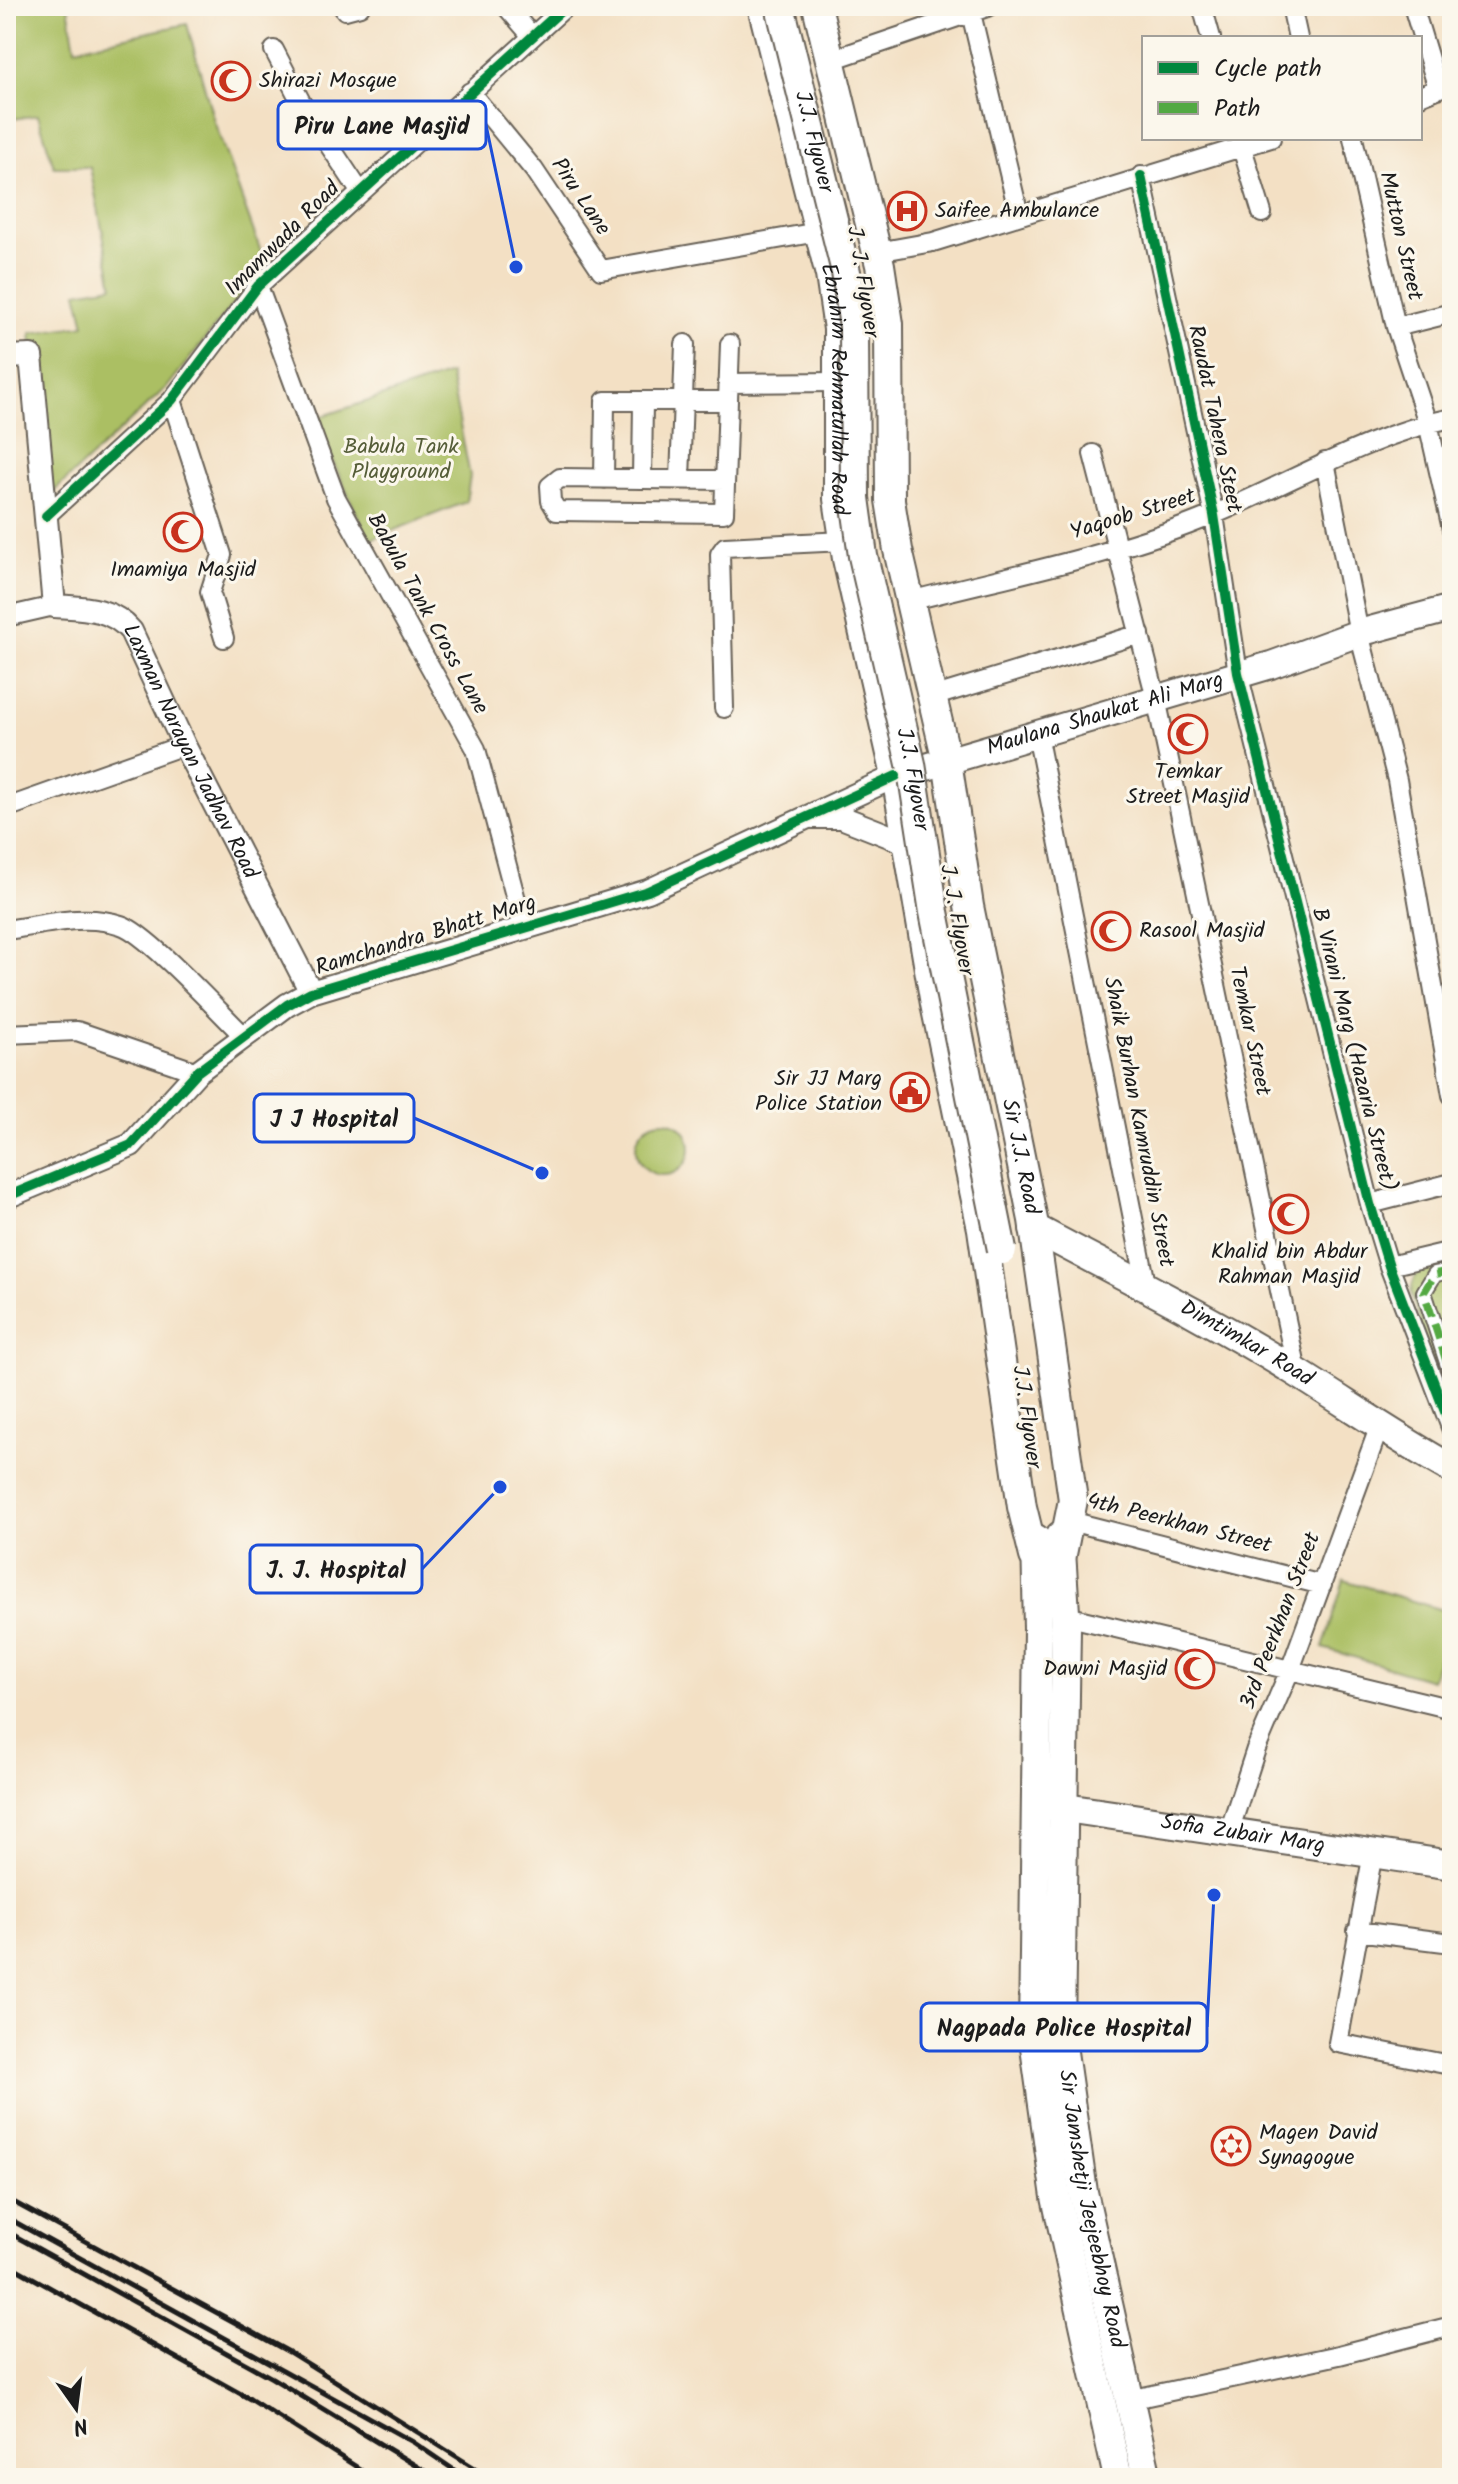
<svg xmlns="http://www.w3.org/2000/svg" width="1458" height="2484" font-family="Kalam,sans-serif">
  <rect width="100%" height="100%" fill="#fbf7ec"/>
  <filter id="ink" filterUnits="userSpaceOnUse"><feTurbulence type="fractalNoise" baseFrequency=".0125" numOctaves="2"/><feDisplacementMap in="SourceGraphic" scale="16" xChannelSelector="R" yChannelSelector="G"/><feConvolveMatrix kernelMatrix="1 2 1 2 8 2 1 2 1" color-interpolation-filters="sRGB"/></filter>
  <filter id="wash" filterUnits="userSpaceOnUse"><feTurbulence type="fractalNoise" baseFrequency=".006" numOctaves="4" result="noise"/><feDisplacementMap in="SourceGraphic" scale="32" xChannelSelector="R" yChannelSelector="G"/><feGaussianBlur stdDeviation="1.8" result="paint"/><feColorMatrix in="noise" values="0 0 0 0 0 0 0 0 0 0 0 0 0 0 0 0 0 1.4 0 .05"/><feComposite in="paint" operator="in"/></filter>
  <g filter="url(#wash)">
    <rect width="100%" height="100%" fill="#f3e0c4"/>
    <path fill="#abbf63" stroke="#646e40" stroke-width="2" d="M6 6H68L75 48 187 24 214 121 265 263 168 386 47 498 31 333 85 325 77 292 113 286 90 167H54L38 115 6 120Z
      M450 374 470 476 466 502 369 540 326 447 317 418Z
      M636 1148a27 27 0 1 1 54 0a27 27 0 1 1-54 0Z
      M1452 1256V1429L1411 1293C1413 1267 1429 1262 1452 1256Z
      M1344 1580 1452 1613V1624L1431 1680 1323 1648Z"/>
  </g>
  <g filter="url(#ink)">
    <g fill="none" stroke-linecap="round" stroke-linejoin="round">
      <g stroke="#676157" stroke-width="18">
        <path id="pedestrian" d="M1452 1271 1435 1274 1424 1292 1452 1378"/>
      </g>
      <g stroke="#676157" stroke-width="22">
        <path id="minor" d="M342 6 345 10 360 6
          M506 6 531 35
          M1202 6 1211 38
          M1291 6 1298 38
          M1413 6 1438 89
          M971 13 1019 215
          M274 50 303 106 359 190
          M831 60 990 6
          M470 92 534 170 601 270 818 232
          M1420 96 1452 83
          M1239 138 1262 213
          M1353 138 1396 327 1428 423 1452 529
          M1141 176 1214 515 1238 673 1370 1204 1389 1266 1452 1430
          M877 252 933 242 1271 138
          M258 286 336 498 476 749 523 926
          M1396 327 1452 313
          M728 383 838 382
          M172 400 222 555 210 592 224 638
          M1093 454 1156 698 1297 1372
          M1325 462 1359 633 1397 780 1452 1095
          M604 479 605 401H728
          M642 479 643 401
          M680 479 685 344
          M725 480 560 478 550 486 551 501 557 511 724 513 730 344
          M46 516 172 400 258 286 566 6
          M910 601C1011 575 1118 555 1215 514 1293 482 1368 435 1452 418
          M6 617 54 606
          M932 697 1140 634
          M724 708 720 554 725 547 844 541
          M1037 734 1146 1284
          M6 808 184 745
          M6 930C43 925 84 913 121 925 147 933 220 1013 244 1036
          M6 1034 77 1031 197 1072
          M1370 1204 1452 1183
          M1389 1266 1452 1251
          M1070 1521 1322 1585
          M1066 1616 1452 1709
          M1229 1832 1256 1749 1290 1670 1379 1428
          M1373 1853 1338 2043 1450 2065
          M1357 1931 1452 1943
          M1129 2400 1339 2355 1452 2326"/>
      </g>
      <g stroke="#676157" stroke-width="26">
        <g id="tertiary">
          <path id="s1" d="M6 357 31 356 54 606C83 608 111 607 131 631L184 745 311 992"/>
          <path d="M813 817H841L907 843"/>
          <path d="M6 1197 131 1145 197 1072 287 1005 311 992 648 891 896 776"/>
        </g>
      </g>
      <g stroke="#676157" stroke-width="30">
        <g id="secondary">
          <path id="s2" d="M896 776 1271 665 1359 633 1452 608"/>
        </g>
      </g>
      <g stroke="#676157" stroke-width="32">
        <g id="primary">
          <path id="s3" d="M762 6 830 275 838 329V499L847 559 896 776 935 1004 982 1229 1022 1507 1034 1556"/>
          <path id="s4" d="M817 6 880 265 889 324 890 500 898 550 947 761 969 906 1033 1220 1073 1500 1062 1554"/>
          <path id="s5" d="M1034 1228C1122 1275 1211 1319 1296 1372 1349 1405 1398 1439 1452 1469"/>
          <path id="s6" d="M1060 1536 1066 1628 1060 2031 1083 2192 1147 2478"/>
          <path d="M1036 1539 1038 1629 1033 2033 1056 2197 1118 2478"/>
          <path id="s7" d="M1045 1805 1452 1865"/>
        </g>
      </g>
      <use href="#pedestrian" stroke="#fff" stroke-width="14"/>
      <use href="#minor" stroke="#fff" stroke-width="18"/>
      <use href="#tertiary" stroke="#fff" stroke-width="22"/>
      <use href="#secondary" stroke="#fff" stroke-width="26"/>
      <use href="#primary" stroke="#fff" stroke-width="28"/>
      <path stroke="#1c1c1c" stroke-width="5" d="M6 2198 289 2352 491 2478
        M6 2217 413 2442 466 2478
        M6 2231 272 2378 436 2478
        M6 2263 250 2399 374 2478"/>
      <g stroke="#676157" stroke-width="32" stroke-linecap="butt">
        <g id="primary-bridge">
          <path id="s8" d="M780 6 846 272 854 327 855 498 863 556 911 764 934 912 1002 1250"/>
        </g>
      </g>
      <use href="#primary-bridge" stroke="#fff" stroke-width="28"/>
      <path stroke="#52a943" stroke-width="8" stroke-dasharray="16 8" stroke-linecap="butt" d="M1452 1271 1435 1274 1424 1292 1452 1378"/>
      <g stroke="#fbf7ec" stroke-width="15">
        <path id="cycleway" d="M1141 176 1214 515 1238 673 1370 1204 1389 1266 1452 1430
          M46 516 172 400 258 286 566 6
          M6 1197 131 1145 197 1072 287 1005 311 992 648 891 896 776"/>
      </g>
      <use href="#cycleway" stroke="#00873e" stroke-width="10"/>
    </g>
  </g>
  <defs>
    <g id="mosque-ring" transform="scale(2)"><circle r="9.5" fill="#fbf7ec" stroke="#c8321e" stroke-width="1.5"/><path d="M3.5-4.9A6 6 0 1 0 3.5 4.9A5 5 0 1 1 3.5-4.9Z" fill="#c8321e"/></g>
    <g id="hospital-ring" transform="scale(2)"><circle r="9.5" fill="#fbf7ec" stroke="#c8321e" stroke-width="1.5"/><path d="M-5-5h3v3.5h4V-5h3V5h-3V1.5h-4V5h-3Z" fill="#c8321e"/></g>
    <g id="civic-ring" transform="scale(2)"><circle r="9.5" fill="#fbf7ec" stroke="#c8321e" stroke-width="1.5"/><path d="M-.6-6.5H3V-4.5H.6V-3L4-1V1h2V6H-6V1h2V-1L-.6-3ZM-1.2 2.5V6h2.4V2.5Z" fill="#c8321e"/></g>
    <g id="synagogue-ring" transform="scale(2)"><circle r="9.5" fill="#fbf7ec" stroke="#c8321e" stroke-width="1.5"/><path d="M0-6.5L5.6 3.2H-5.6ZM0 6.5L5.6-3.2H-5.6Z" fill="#c8321e"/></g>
  </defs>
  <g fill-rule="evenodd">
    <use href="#mosque-ring" x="231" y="81"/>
    <use href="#hospital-ring" x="907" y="211"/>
    <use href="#mosque-ring" x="183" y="532"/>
    <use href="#mosque-ring" x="1188" y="734"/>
    <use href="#mosque-ring" x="1111" y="931"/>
    <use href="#civic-ring" x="910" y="1092"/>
    <use href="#mosque-ring" x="1289" y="1214"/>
    <use href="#mosque-ring" x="1195" y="1669"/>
    <use href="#synagogue-ring" x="1231" y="2146"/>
  </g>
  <g text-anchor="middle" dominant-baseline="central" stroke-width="6" stroke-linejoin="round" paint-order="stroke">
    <g font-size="22" fill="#1c1c1c" stroke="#fbf7ec" text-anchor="start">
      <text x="259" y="81">Shirazi Mosque</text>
      <text x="935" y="211">Saifee Ambulance</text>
      <text x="183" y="570" text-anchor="middle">Imamiya Masjid</text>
      <text x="1188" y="772" text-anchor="middle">Temkar<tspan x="1188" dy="25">Street Masjid</tspan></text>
      <text x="1139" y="931">Rasool Masjid</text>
      <text x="882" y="1079" text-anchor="end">Sir JJ Marg<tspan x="882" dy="25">Police Station</tspan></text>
      <text x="1289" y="1252" text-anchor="middle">Khalid bin Abdur<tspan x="1289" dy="25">Rahman Masjid</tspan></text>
      <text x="1167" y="1669" text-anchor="end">Dawni Masjid</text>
      <text x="1259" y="2133">Magen David<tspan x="1259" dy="25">Synagogue</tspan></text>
    </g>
    <g font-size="22" fill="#1c1c1c" stroke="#fbf7ec">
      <text stroke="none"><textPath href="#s8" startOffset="140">J.J. Flyover</textPath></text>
      <text transform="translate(580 197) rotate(56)">Piru Lane</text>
      <text transform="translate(1400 236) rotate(77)">Mutton Street</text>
      <text transform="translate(283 239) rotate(-45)">Imamwada Road</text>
      <text transform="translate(862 282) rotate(81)">J. J. Flyover</text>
      <text stroke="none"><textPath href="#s3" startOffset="392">Ebrahim Rehmatullah Road</textPath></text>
      <text transform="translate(1214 419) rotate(78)">Raudat Tahera Steet</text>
      <text transform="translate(1133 515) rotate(-17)">Yaqoob Street</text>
      <text transform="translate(427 614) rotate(61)">Babula Tank Cross Lane</text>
      <text stroke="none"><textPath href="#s2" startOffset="218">Maulana Shaukat Ali Marg</textPath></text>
      <text stroke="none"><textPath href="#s1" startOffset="494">Laxman Narayan Jadhav Road</textPath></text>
      <text stroke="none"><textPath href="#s8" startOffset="788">J.J. Flyover</textPath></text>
      <text transform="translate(956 920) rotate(80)">J. J. Flyover</text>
      <text transform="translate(426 936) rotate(-17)">Ramchandra Bhatt Marg</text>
      <text transform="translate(1249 1031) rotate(78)">Temkar Street</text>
      <text transform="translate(1353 1050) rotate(76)">B Virani Marg (Hazaria Street)</text>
      <text transform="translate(1138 1122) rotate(79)">Shaik Burhan Kamruddin Street</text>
      <text stroke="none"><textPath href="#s4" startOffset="1172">Sir J.J. Road</textPath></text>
      <text stroke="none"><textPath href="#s5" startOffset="242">Dimtimkar Road</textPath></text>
      <text transform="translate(1026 1417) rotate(82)">J.J. Flyover</text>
      <text transform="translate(1179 1524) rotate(14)">4th Peerkhan Street</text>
      <text transform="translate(1281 1621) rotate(-69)">3rd Peerkhan Street</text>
      <text stroke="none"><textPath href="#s7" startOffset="200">Sofia Zubair Marg</textPath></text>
      <text stroke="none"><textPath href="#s6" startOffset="676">Sir Jamshetji Jeejeebhoy Road</textPath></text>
    </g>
    <g font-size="22" fill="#555d38" stroke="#fbf7ec">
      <text x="401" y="447">Babula Tank<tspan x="401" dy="25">Playground</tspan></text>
    </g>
  </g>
  <path fill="none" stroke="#1d4ed8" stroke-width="3" d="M516 267L486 125M542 1173L414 1118M500 1487L422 1569M1214 1895L1207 2027"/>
  <g fill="#1d4ed8" stroke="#fbf7ec" stroke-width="3">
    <circle cx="516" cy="267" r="8"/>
    <circle cx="542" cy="1173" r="8"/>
    <circle cx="500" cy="1487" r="8"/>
    <circle cx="1214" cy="1895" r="8"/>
  </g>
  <g fill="#fbf7ec" stroke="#1d4ed8" stroke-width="3">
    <rect x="278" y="101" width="208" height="48" rx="8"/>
    <rect x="254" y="1094" width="160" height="48" rx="8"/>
    <rect x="250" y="1545" width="172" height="48" rx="8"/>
    <rect x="921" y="2003" width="286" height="48" rx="8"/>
  </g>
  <g font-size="24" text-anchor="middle" font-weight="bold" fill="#1c1c1c">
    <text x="382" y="134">Piru Lane Masjid</text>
    <text x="334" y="1127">J J Hospital</text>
    <text x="336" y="1578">J. J. Hospital</text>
    <text x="1064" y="2036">Nagpada Police Hospital</text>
  </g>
  <rect width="1458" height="2484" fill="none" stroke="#fbf7ec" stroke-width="32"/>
  <rect x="1142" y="36" width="280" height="104" fill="#fbf7ec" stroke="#a29f99" stroke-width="2"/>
  <rect x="1158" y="62" width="40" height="12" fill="#00873e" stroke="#a29f99" stroke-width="2"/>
  <text x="1214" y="76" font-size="24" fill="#1c1c1c">Cycle path</text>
  <rect x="1158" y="102" width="40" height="12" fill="#52a943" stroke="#a29f99" stroke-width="2"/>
  <text x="1214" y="116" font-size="24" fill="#1c1c1c">Path</text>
  <g transform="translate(76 2408) rotate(166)" stroke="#fbf7ec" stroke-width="6" paint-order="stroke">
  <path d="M0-6L14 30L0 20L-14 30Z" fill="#1c1c1c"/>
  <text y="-12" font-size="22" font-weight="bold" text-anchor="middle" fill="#1c1c1c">N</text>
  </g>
</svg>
